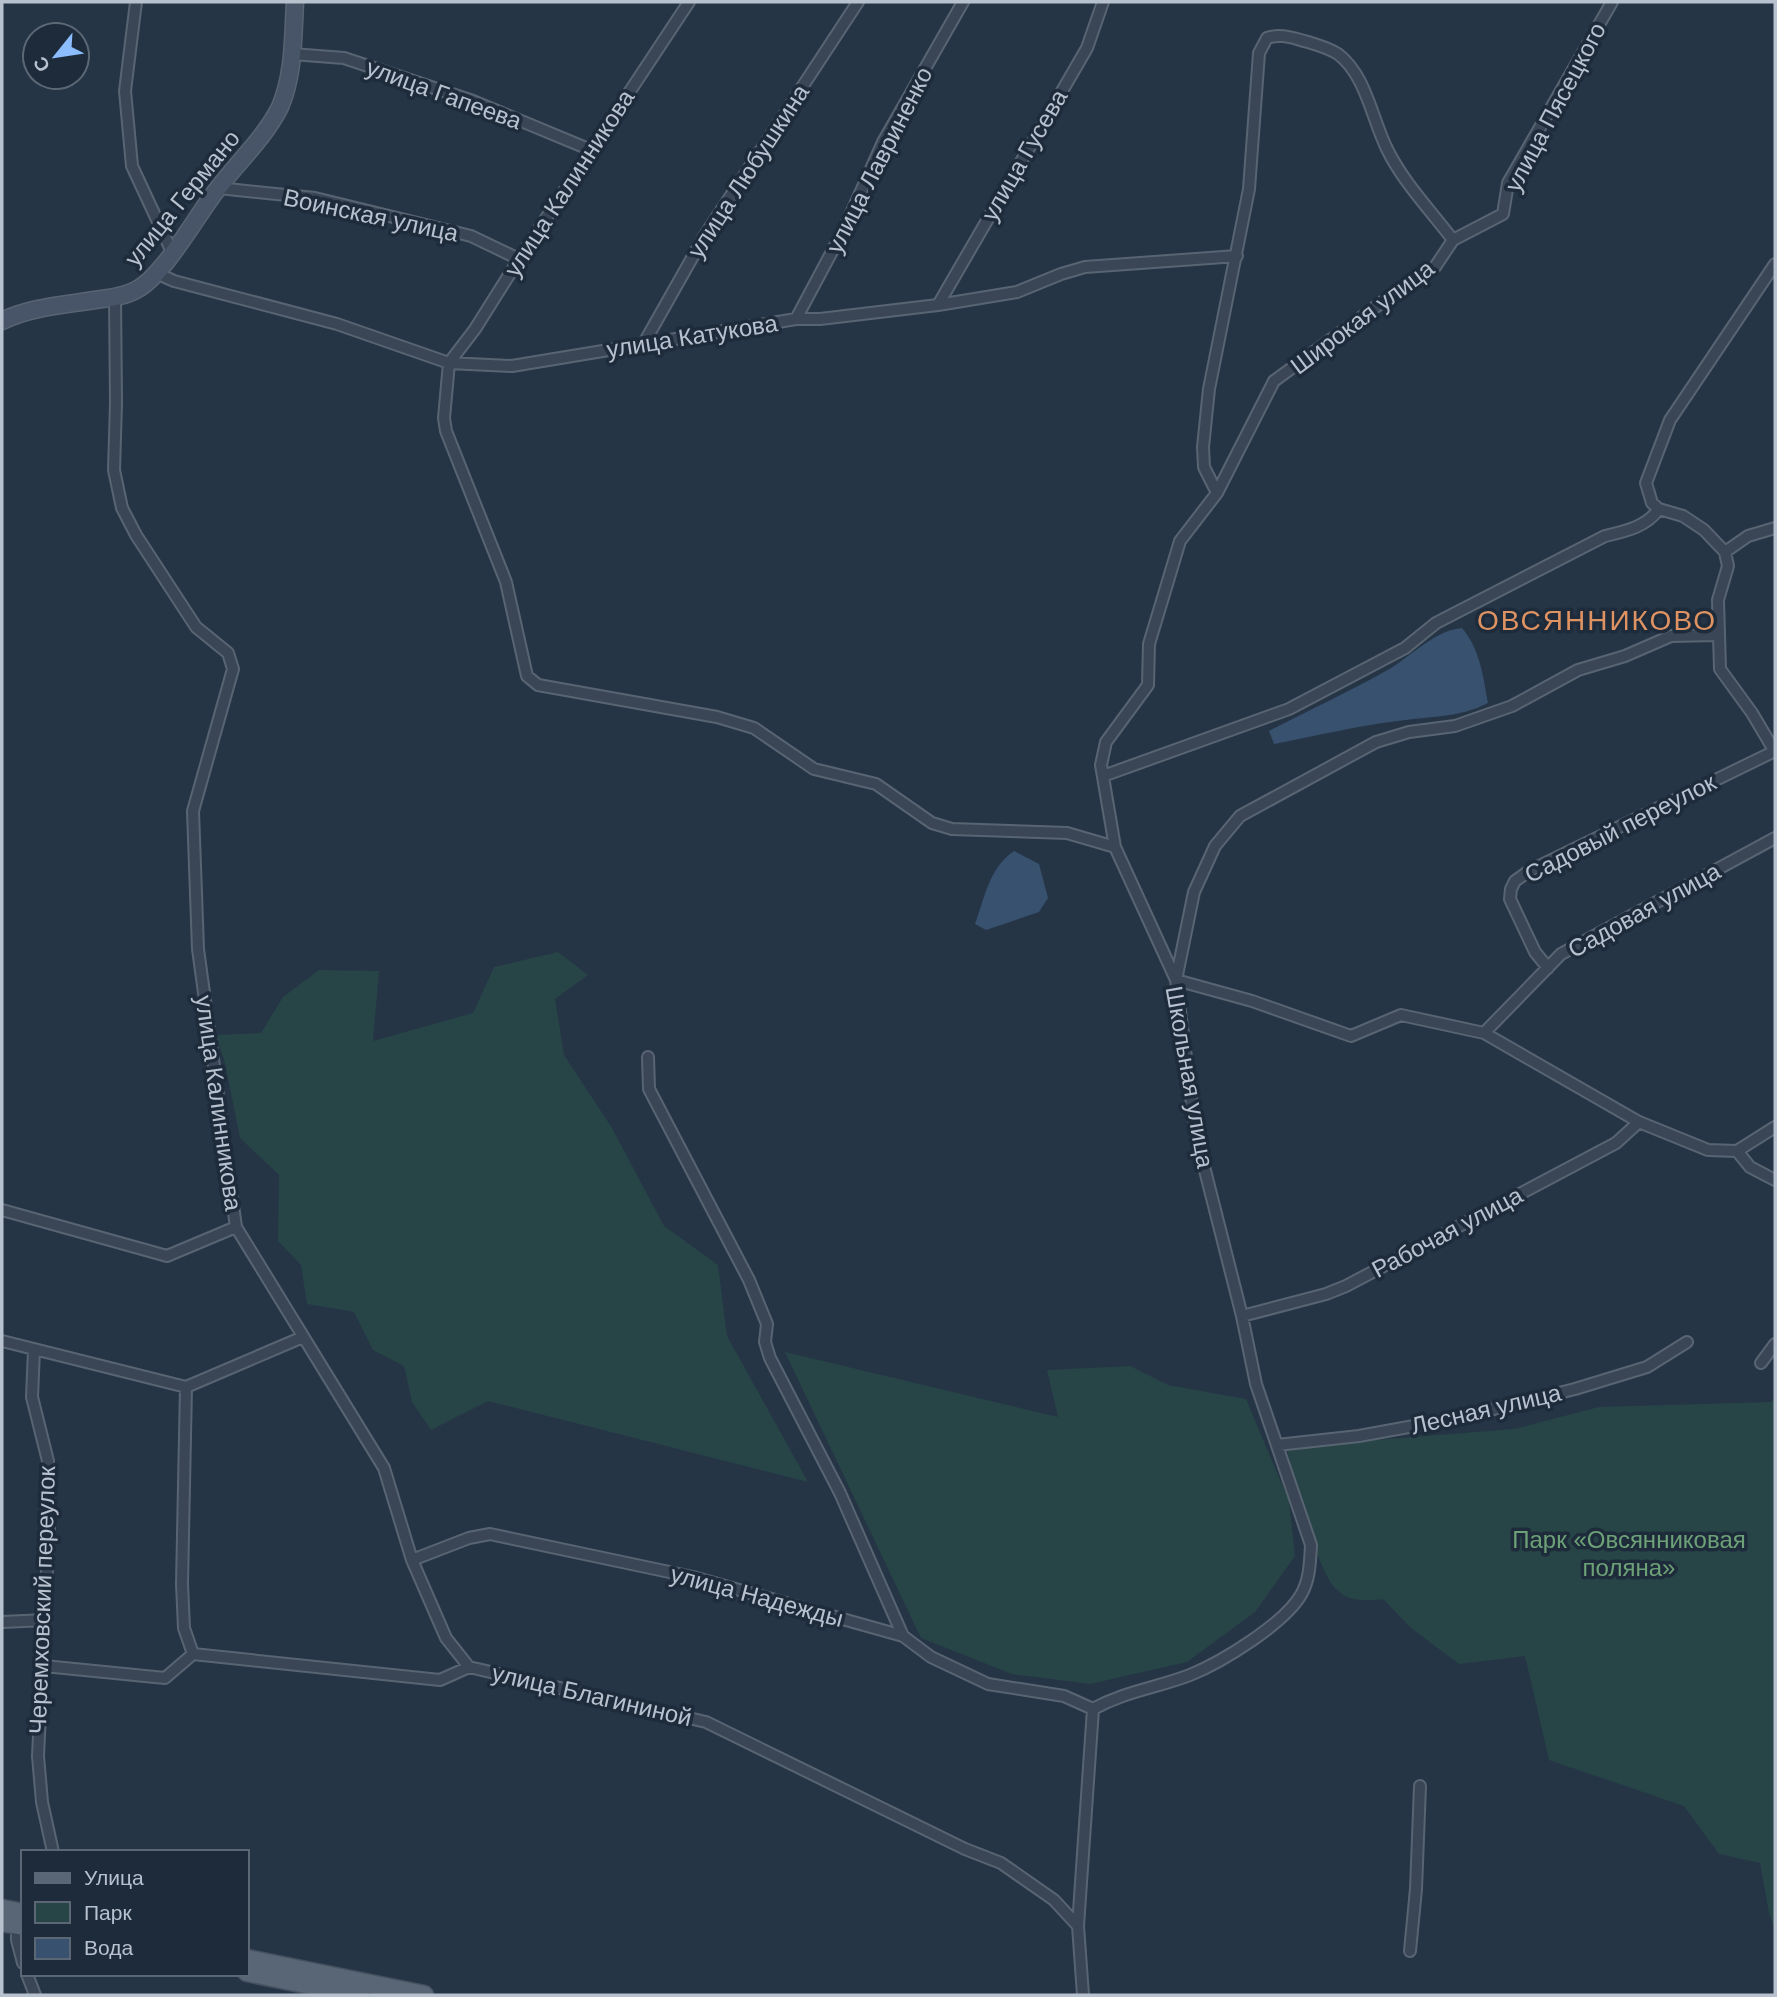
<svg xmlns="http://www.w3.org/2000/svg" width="1777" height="1997" font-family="Arial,sans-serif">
  <rect width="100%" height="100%" fill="#253546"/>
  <path fill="#274547" d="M558 952 588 975 555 999 564 1055 612 1128 664 1226 718 1265 727 1336 808 1482 488 1401 431 1430 412 1402 404 1366 373 1350 354 1312 307 1304 301 1265 278 1241 279 1175 240 1138 225 1063 216 1035 261 1033 283 997 319 970 379 971 373 1041 473 1013 494 967Z
    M785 1352 1058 1417 1047 1370 1130 1366 1168 1385 1246 1399 1289 1501 1295 1556 1255 1612 1187 1662 1090 1684 1012 1674 921 1638Z
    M1775 1397V1930L1769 1913 1760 1863 1719 1854 1684 1806 1549 1760 1525 1656 1459 1664 1411 1628 1383 1599C1367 1601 1349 1602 1337 1590 1316 1571 1295 1478 1286 1447L1514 1429 1599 1407 1771 1402Z"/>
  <path fill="#37516e" d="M1462 628C1480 649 1483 676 1488 703 1459 718 1430 716 1398 721 1357 726 1315 736 1274 744L1269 731C1309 710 1351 691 1391 668 1412 655 1436 630 1462 628Z
    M1014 851 1039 864 1048 898 1039 912 986 930 975 924C985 897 989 868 1014 851Z"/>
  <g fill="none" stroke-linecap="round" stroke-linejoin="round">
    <g stroke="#596472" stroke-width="14">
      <path id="minor" d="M136 2 125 91 132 166 172 252
        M689 2 519 259 475 329 449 363 444 418 446 431 506 582 527 676 538 685 717 717 754 728 814 769 876 784 932 823 952 829 1067 833 1115 847
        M292 54 344 58 473 101 591 150
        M218 188 315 198 471 236 519 259
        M1775 264 1670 420 1646 483 1652 503 1659 509 1683 516 1704 530 1725 552 1728 566 1718 600 1720 669 1752 713 1775 752
        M156 273 174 281 337 324 449 363 512 366 796 319H820L938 305 1017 292 1061 274 1085 267 1237 256
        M115 297 116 403 114 470 122 508 136 535 196 627 228 653 233 669 193 811 198 949 236 1227 384 1468 412 1560 446 1638 469 1667
        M938 305 1087 48 1103 2
        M796 319 844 229 883 142 963 2
        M644 343 705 235 858 2
        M1217 493 1274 381 1385 300 1435 267 1453 240 1503 214 1508 183 1612 2
        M1725 552 1748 536 1775 528
        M1717 635 1671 636 1625 656 1578 670 1512 706 1455 726 1409 732 1376 742 1240 816 1215 846 1194 892 1176 980 1252 1001 1351 1036 1401 1015 1484 1033 1639 1122 1708 1150 1737 1151 1750 1167 1775 1180
        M1103 776 1289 709 1405 648 1436 623 1605 536C1626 531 1646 527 1659 509
        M1548 968 1535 952 1510 899 1511 889 1515 881 1529 871 1775 751
        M1484 1033 1561 954 1775 838
        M648 1057 649 1089 749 1280 767 1324 765 1342 770 1358 840 1493 903 1636
        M1737 1151 1775 1127
        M2 1210 167 1256 236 1227
        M1242 1316 1326 1294 1346 1286 1616 1143 1639 1122
        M2 1341 186 1387 182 1584 184 1628 193 1654 440 1680 469 1667 706 1722 965 1849 1001 1863 1054 1900 1078 1926
        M34 1350 32 1397 48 1461 49 1528 38 1756 42 1802 53 1852
        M1761 1363 1775 1344
        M186 1387 303 1337
        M1277 1445 1359 1436 1458 1418 1575 1389 1647 1367 1687 1342
        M412 1560 469 1538 490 1534 693 1577 903 1636 931 1657 988 1684 1064 1696 1093 1709
        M2 1622 46 1620
        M44 1666 165 1678 193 1654
        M1093 1709C1126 1691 1156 1688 1190 1675 1222 1662 1286 1623 1302 1593 1310 1578 1310 1561 1311 1545L1256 1384 1242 1316 1196 1135 1176 980 1115 847 1101 765 1106 742 1148 685 1149 644 1180 541 1217 493 1204 467 1203 447 1209 389 1249 189 1259 53 1267 38C1282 33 1292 38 1308 42 1318 45 1329 48 1338 54 1366 75 1372 119 1387 149 1403 182 1431 211 1453 240
        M17 1922V1940L23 1963
        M1410 1951 1416 1889 1420 1786
        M27 1974 35 1995
        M1083 1995 1078 1926 1093 1709"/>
    </g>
    <g stroke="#596472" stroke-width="19">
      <path id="secondary" d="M2 321C30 307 64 305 95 300 108 298 124 297 136 290 164 276 198 213 219 187 239 161 265 137 280 107 294 75 293 36 295 2"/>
    </g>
    <g stroke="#475261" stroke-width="21">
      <path id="primary" d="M2 1909 23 1913
        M2 1922 23 1926
        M247 1959 424 1995
        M247 1972 360 1995"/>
    </g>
    <use href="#minor" stroke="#3a4655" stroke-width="10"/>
    <use href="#secondary" stroke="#485568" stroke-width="16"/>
    <use href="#primary" stroke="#586675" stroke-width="18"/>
  </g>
  <g text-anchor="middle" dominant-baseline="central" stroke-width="7" stroke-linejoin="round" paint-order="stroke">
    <g font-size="24" fill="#b8c1ce" stroke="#1e2b3b">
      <text transform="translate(444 94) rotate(20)">улица Гапеева</text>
      <text transform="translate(1555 107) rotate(-62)">улица Пясецкого</text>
      <text transform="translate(1024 155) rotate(-60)">улица Гусева</text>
      <text transform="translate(879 160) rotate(-63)">улица Лавриненко</text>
      <text transform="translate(748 171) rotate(-57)">улица Любушкина</text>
      <text transform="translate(569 183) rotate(-57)">улица Калинникова</text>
      <text transform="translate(182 198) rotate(-51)">улица Германо</text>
      <text transform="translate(371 215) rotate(12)">Воинская улица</text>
      <text transform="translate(1362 317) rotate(-37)">Широкая улица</text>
      <text transform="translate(692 336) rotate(-9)">улица Катукова</text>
      <text transform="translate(1620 828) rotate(-27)">Садовый переулок</text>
      <text transform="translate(1644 910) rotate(-29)">Садовая улица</text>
      <text transform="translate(1190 1077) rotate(80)">Школьная улица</text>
      <text transform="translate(219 1103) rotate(82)">улица Калинникова</text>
      <text transform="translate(1447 1232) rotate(-28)">Рабочая улица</text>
      <text transform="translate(1486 1409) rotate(-13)">Лесная улица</text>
      <text transform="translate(757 1596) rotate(15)">улица Надежды</text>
      <text transform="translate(42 1600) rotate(-88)">Черемховский переулок</text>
      <text transform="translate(592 1695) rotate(13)">улица Благининой</text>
    </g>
    <g font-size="24" fill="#6da177" stroke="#1e2b3b">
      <text x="1629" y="1539">Парк «Овсянниковая<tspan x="1629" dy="28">поляна»</tspan></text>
    </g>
    <g font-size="28" letter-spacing="2" fill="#df9362" stroke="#1e2b3b">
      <text x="1597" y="620">ОВСЯННИКОВО</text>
    </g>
  </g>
  <rect width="1777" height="1997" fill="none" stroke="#b8c1ce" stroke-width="7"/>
  <rect x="21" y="1850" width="228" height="126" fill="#1e2b3b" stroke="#5c6776" stroke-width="2"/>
  <rect x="35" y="1873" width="35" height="10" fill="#586675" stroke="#5c6776" stroke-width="2"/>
  <text x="84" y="1885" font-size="21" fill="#b8c1ce">Улица</text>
  <rect x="35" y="1902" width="35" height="21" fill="#274547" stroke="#5c6776" stroke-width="2"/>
  <text x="84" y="1920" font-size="21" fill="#b8c1ce">Парк</text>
  <rect x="35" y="1938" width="35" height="21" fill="#37516e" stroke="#5c6776" stroke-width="2"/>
  <text x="84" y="1955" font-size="21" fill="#b8c1ce">Вода</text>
  <g transform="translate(56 56) rotate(240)"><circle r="33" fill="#1e2b3b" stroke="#5c6776" stroke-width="2"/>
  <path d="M0-5L12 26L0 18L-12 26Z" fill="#8cbeff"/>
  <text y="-10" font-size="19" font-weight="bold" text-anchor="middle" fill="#b8c1ce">С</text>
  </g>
</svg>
